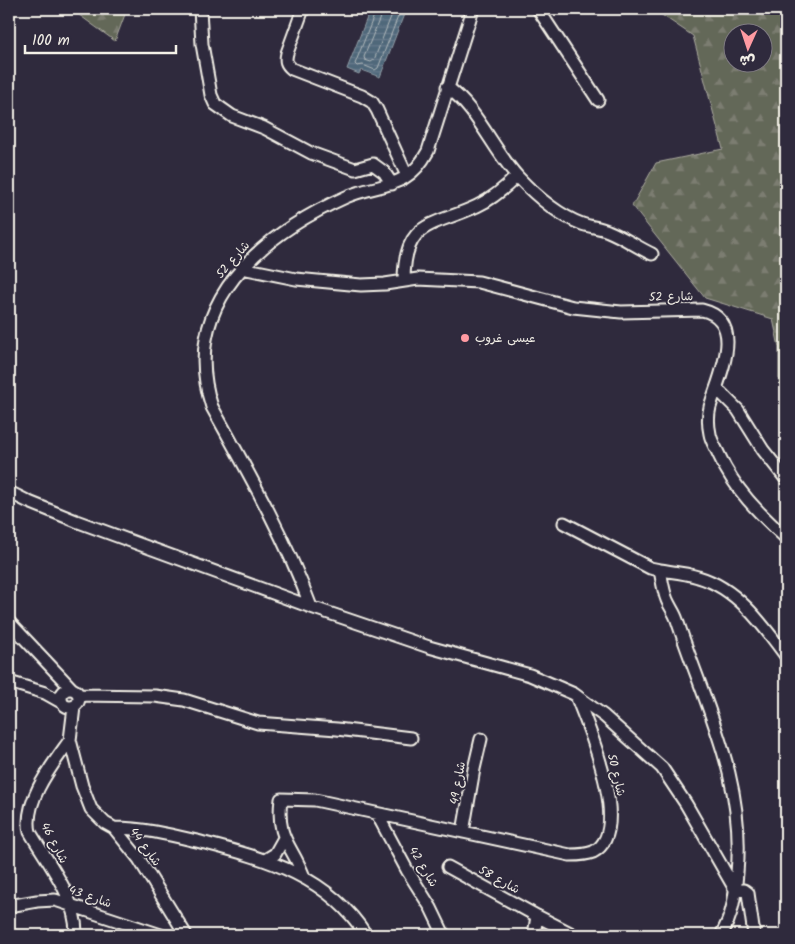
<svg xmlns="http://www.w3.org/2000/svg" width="795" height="944" font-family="Kalam,'Playpen Sans Arabic',sans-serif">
  <defs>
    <pattern id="forest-firs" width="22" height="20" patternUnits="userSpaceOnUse" patternTransform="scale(1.25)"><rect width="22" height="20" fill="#646759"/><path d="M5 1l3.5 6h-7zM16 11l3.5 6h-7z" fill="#7b7d71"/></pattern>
    <pattern id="water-rules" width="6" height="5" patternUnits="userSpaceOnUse" patternTransform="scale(1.25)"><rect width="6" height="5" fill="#4f677a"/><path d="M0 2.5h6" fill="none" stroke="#697d8d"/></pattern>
  </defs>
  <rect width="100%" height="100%" fill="#2f2a3d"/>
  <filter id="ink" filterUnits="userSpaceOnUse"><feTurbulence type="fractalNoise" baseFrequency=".02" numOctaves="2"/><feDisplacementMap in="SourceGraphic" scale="10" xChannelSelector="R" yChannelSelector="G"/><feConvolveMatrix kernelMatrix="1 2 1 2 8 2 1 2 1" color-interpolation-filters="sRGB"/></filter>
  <g filter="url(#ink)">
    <path fill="url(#forest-firs)" stroke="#acaca0" fill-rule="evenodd" d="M71 9H127L115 41Z
      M653 9H786V390L779 382V347L773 319 705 298 632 206 656 163 723 149 693 36ZM732 32H762V62H732Z"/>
    <path fill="url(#water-rules)" stroke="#919ea6" d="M367 9H406L380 77 361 70 359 74 347 69 370 10Z"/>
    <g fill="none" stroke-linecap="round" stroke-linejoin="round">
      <path stroke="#b2babc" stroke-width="1" d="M375 9V13L355 64 357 66 363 65 375 70 378 68 401 9
        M381 9V15L364 57 365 60 371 62 374 60 394 9"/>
      <g stroke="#f4f1e8" stroke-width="15">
        <path id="minor" d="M200 9 202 44 211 95 215 104 232 116 264 128 311 153 355 169 373 164 384 172 392 184
          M303 9 287 53C285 61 286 64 292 69L362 96 372 102 377 110 407 176
          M538 9 598 100
          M447 87C477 108 493 150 518 177 535 195 558 215 582 224 590 227 599 227 608 231 623 237 637 247 652 254
          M242 268 296 279 361 285 385 284 418 279 479 282 573 307 621 312 702 310C748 321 718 378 710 407 708 415 708 425 710 434 711 441 716 448 719 455 734 489 759 513 786 538
          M404 281C404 220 432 227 477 206 492 199 505 188 517 176
          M717 389 738 410 763 450 786 479
          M9 492 29 502 76 521 311 607 429 647 530 675 574 694 604 716 662 768 686 804 736 891
          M564 523 650 568 660 570
          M311 607C285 537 248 472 212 407 178 304 261 235 346 197 381 182 407 191 428 151L473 9
          M9 622 72 689
          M9 682 45 693 61 702
          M61 698a9 9 0 1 1 18 0a9 9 0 1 1-18 0Z
          M79 695 155 696 184 700 258 723 337 729 411 738
          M74 707 70 740 82 786 91 809 105 823 114 828 139 859 186 935
          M70 740C53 764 23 801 30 832 48 863 77 898 76 935
          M377 814 407 870 431 908 444 935
          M114 828C146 828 175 836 205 843 268 859 329 877 366 935
          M463 832 474 769 481 739
          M265 860 275 854 284 838
          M448 867 537 916 574 935
          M304 877C292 844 276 840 281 799L315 800 570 855C577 855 586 855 593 852 633 832 589 728 577 698
          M736 891 744 890 748 893 754 935
          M9 906 37 901 55 900 161 935
          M534 935 537 916
          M721 935C733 915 735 896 737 873 746 780 705 706 677 620 675 613 670 607 667 600 663 590 662 580 660 570 673 572 686 573 698 577 737 588 763 625 786 656"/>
      </g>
      <use href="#minor" stroke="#2f2a3d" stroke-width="11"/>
    </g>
  </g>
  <circle fill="#ff9aa2" stroke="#2f2a3d" stroke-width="2" cx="465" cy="338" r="5"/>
  <g text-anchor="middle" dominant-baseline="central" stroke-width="4" stroke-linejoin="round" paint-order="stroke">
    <g font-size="12" fill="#f4f1e8" stroke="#2f2a3d">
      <text transform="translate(233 260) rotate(-49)">شارع 52</text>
      <text transform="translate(671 297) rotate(-1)">شارع 52</text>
      <text transform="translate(616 775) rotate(76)">شارع 50</text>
      <text transform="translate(458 783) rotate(-80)">شارع 49</text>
      <text transform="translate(54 843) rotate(62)">شارع 46</text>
      <text transform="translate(145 847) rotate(54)">شارع 44</text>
      <text transform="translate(423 867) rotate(59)">شارع 42</text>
      <text transform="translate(499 880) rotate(29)">شارع 58</text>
      <text transform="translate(90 897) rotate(19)">شارع 43</text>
    </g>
    <g font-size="12" fill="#f4f1e8" stroke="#2f2a3d" text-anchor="start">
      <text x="475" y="338">عيسى غروب</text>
    </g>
  </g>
  <rect width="795" height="944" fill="none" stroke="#2f2a3d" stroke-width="30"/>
  <rect x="15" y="15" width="765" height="914" fill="none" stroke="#f4f1e8" stroke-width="2" filter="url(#ink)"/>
  <g transform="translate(748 48) rotate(183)"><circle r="24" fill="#2f2a3d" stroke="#7e7a81"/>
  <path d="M0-4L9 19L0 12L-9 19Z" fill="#ff9aa2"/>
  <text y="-8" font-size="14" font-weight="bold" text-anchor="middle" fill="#f4f1e8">ش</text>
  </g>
  <path d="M25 45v8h151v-8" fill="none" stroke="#f4f1e8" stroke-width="2.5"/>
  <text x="32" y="45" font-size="15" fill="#f4f1e8" stroke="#2f2a3d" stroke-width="4" paint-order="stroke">100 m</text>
</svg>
